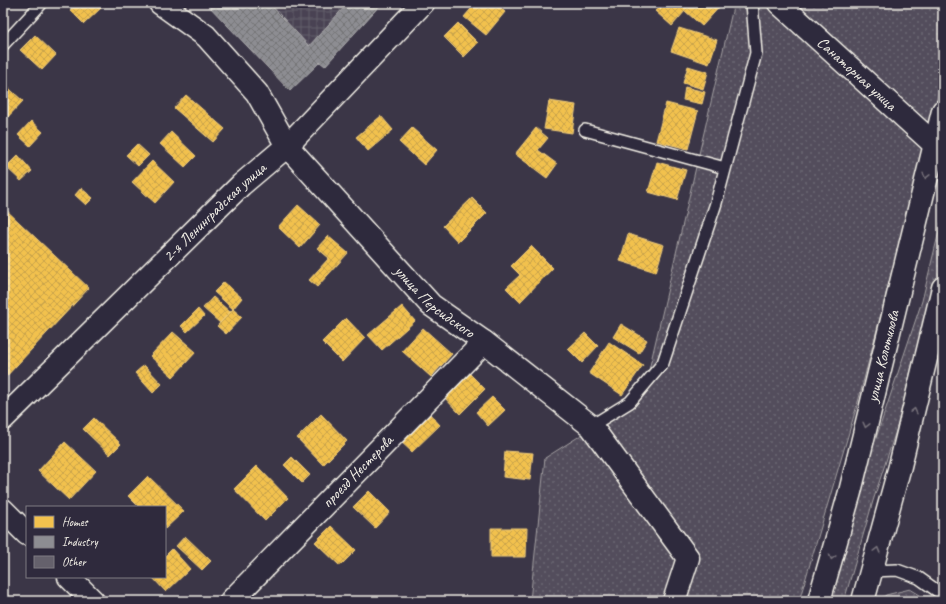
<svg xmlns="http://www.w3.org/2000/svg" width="946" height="604" font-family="Caveat,sans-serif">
  <defs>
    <pattern id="industrial-grid" width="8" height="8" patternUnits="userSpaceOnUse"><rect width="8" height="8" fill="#484352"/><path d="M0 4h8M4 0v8" fill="none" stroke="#635f6b"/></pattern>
    <pattern id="grass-dots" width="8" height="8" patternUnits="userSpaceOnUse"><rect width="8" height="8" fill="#534e5c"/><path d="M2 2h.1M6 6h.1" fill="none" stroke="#6c6873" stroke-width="1.8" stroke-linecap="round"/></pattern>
    <pattern id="homes-cross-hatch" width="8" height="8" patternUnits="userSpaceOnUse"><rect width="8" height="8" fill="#f2c14e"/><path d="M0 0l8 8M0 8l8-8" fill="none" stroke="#c8a34c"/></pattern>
    <pattern id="industry-cross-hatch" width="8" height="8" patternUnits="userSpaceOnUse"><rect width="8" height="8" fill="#8d8d92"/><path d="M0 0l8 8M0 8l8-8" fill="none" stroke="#757577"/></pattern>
    <pattern id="building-cross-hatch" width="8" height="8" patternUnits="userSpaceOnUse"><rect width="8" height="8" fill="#65616c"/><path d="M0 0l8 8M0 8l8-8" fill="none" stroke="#7c7881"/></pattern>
  </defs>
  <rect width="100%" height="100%" fill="#3b3647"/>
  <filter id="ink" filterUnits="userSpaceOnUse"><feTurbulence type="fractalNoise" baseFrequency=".025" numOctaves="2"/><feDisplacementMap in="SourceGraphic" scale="8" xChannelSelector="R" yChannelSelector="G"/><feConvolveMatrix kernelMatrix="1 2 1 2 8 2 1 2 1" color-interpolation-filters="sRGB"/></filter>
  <g filter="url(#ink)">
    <path fill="url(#industrial-grid)" d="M206 3H382L325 66 320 62 290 91Z"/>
    <path fill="url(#grass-dots)" stroke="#a4a0a2" d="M734 3H943V75L933 115 858 402 799 601H530L545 458 643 396Z
      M943 215V262L918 363 873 501 844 601H829L858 492 922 301Z
      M910 589 930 601H878L886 595Z"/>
    <path fill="url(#homes-cross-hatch)" stroke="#f3cf7c" d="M77 3H97L101 8 84 24 70 10Z
      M476 3H495L505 12 486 35 464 17Z
      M663 3H678L680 5 681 3H723L702 26 685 11 672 26 655 11Z
      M458 23 478 43 464 57 444 37Z
      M679 28 717 40 709 64 671 51Z
      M35 35 56 55 42 70 20 50Z
      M688 66 708 72 703 89 683 83Z
      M3 83 23 101 3 122Z
      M685 87 705 92 702 104 683 100Z
      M186 95 225 129 213 142 174 108Z
      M549 101 576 105 572 133 544 129Z
      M666 103 698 111 688 149 656 141Z
      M381 116 393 130 368 151 356 137Z
      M31 121 43 132 30 146 18 135Z
      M412 128 437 150 424 165 399 142Z
      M536 128 548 138 538 150 557 164 547 178 515 154Z
      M171 132 196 156 185 167 160 144Z
      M137 144 149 155 138 166 126 155Z
      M18 155 32 171 21 181 6 167Z
      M152 161 174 182 155 203 132 182Z
      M657 162 686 170 677 200 648 192Z
      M81 188 93 198 86 205 75 195Z
      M472 198 487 213 458 242 443 226Z
      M298 205 320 225 300 248 278 227Z
      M3 207 89 288 3 380Z
      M628 234 664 245 656 272 620 261Z
      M328 236 348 253 317 287 309 280 329 258 317 248Z
      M531 246 553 268 520 302 506 288 520 275 511 266Z
      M224 282 242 298 233 309 214 292Z
      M213 297 230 312 220 323 203 308Z
      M402 306 415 321 382 350 368 335Z
      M198 309 204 316 187 332 181 326Z
      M233 309 242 317 226 334 217 326Z
      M346 318 365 338 342 362 322 342Z
      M621 324 647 340 639 353 613 337Z
      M423 328 452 354 431 377 402 351Z
      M173 332 196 352 173 377 150 356Z
      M585 333 598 346 582 363 568 349Z
      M609 342 643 365 622 395 589 373Z
      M144 365 162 384 153 393 135 373Z
      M467 371 485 389 460 414 442 395Z
      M492 397 505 410 488 426 476 412Z
      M428 412 440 425 412 452 399 440Z
      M321 414 347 441 323 465 297 438Z
      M94 418 121 444 110 455 83 429Z
      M65 442 96 471 69 500 38 471Z
      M505 451 533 453 530 480 503 477Z
      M292 457 310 475 302 483 284 465Z
      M257 466 288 498 265 521 234 489Z
      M148 476 184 511 165 529V507H139L128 496Z
      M369 491 390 512 375 528 353 507Z
      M331 526 356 550 340 566 315 542Z
      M491 528H527L526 557H491Z
      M185 536 211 561 202 570 176 546Z
      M172 549 190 569 166 592 152 577H165V556Z
      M489 598 520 599V601H489Z"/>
    <path fill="url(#industry-cross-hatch)" stroke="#acabac" d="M206 3H269L309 46 348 3H382L325 66 320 62 290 91Z"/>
    <path fill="url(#building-cross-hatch)" stroke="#f4f1e8" d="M943 527V549L939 544Z"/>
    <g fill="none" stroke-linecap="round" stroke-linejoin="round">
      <g stroke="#f4f1e8" stroke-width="14">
        <path id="service" d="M3 45 42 3
          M585 130 725 168
          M591 426 630 402 663 363 716 203 756 53 752 3
          M871 571 897 570 919 578 943 595"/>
      </g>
      <g stroke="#f4f1e8" stroke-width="25">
        <g id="minor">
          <path id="s1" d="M160 3 206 36 257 93 287 146 431 305 484 342 591 426 688 558 674 601"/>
          <path id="s2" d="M779 3 934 144"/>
          <path id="s3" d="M3 419 241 185 287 146 423 3"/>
          <path id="s4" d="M231 601 484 342"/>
        </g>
      </g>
      <g stroke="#f4f1e8" stroke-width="25">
        <g id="secondary">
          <path d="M3 510 27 534"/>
          <path d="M69 577 93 601"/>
          <path id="s5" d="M819 601 850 492 943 111"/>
          <path d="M863 601 900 466 943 288"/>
        </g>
      </g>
      <use href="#service" stroke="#2f2a3d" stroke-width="11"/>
      <use href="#minor" stroke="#2f2a3d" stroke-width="22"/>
      <use href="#secondary" stroke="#2f2a3d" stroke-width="22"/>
    </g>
    <defs><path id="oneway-chevron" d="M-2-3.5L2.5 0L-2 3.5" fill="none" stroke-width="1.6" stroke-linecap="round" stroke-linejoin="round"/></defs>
    <g stroke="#747079">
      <use href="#oneway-chevron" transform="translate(926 176) rotate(104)"/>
      <use href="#oneway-chevron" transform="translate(914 411) rotate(-77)"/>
      <use href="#oneway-chevron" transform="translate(866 425) rotate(104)"/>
      <use href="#oneway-chevron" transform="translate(877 550) rotate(-75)"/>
      <use href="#oneway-chevron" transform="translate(832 557) rotate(105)"/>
    </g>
  </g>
  <g text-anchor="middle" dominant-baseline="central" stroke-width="4" stroke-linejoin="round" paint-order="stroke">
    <g font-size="16" fill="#f4f1e8" stroke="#2f2a3d">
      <text stroke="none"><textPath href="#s2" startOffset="105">Санаторная улица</textPath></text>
      <text stroke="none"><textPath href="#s3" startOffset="296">2-я Ленинградская улица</textPath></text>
      <text stroke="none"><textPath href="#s1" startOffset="409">улица Персидского</textPath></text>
      <text stroke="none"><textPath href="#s5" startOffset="253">улица Колотилова</textPath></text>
      <text stroke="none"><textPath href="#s4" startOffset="181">проезд Нестерова</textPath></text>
    </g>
  </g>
  <rect width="946" height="604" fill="none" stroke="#2f2a3d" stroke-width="16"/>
  <rect x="8" y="8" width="930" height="588" fill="none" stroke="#f4f1e8" stroke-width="1.5" filter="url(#ink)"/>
  <rect x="26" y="506" width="140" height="72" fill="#2f2a3d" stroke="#7e7a81"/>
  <rect x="34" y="516" width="20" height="12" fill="#f2c14e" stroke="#7e7a81"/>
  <text x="62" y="526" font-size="12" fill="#f4f1e8">Homes</text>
  <rect x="34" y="536" width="20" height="12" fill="#8d8d92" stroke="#7e7a81"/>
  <text x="62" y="546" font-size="12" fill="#f4f1e8">Industry</text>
  <rect x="34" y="556" width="20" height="12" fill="#65616c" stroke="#7e7a81"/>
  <text x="62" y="566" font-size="12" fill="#f4f1e8">Other</text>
</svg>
